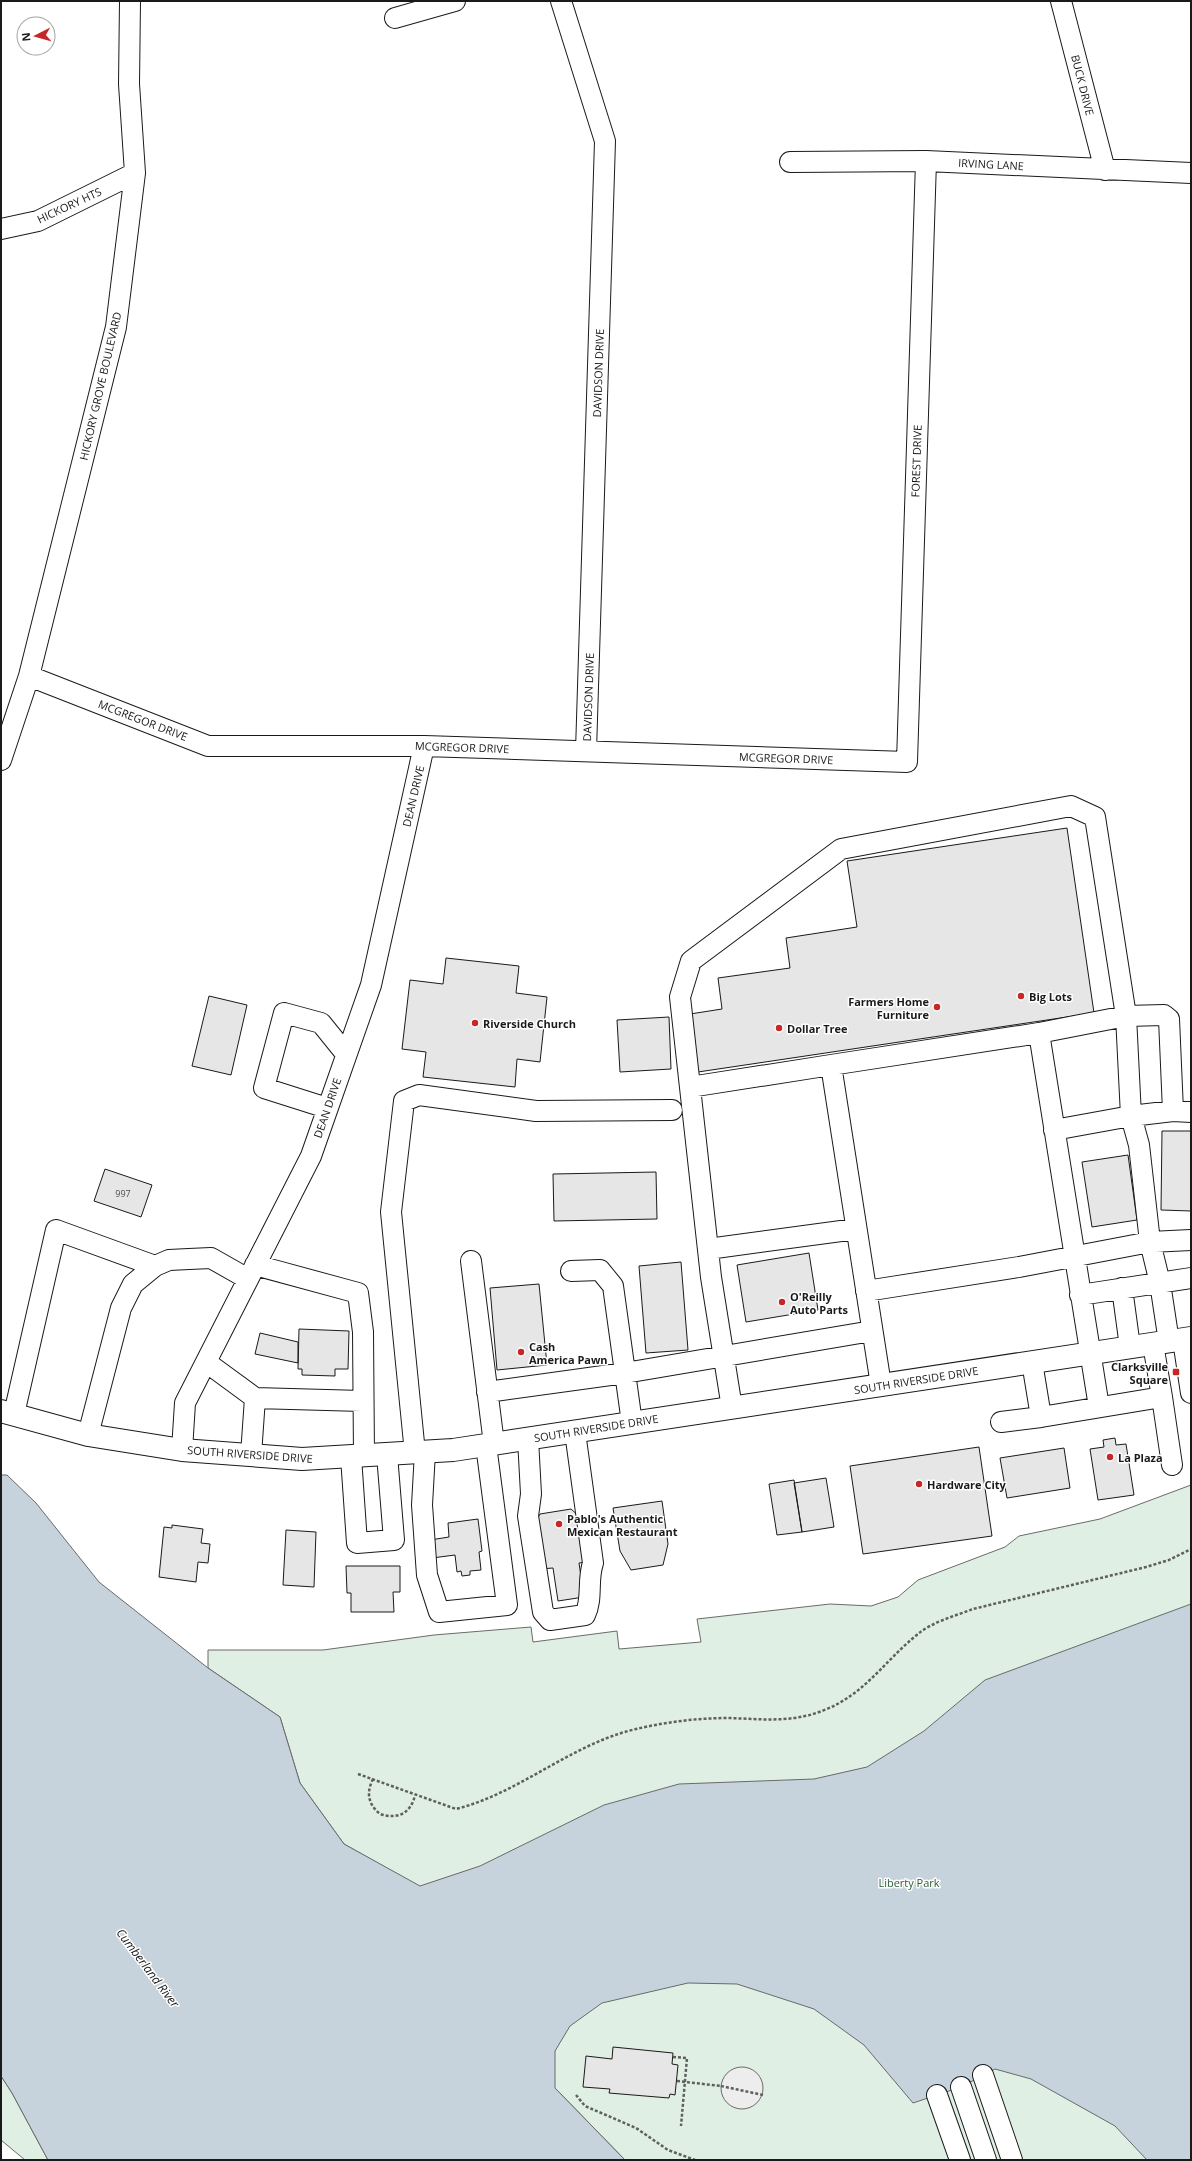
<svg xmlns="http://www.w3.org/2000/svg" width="1192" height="2161" font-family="'Open Sans',sans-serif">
  <rect width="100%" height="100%" fill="#fff"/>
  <path fill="#e0efe3" stroke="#6a6a6a" d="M1191 1485V2160H625L555 2088 420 1887 344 1844 300 1783 280 1717 208 1668V1650H323L434 1635 531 1627 533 1642 617 1631 619 1649 701 1642 697 1619 830 1604 871 1606 898 1597 918 1580 1005 1547 1019 1536 1100 1519Z
    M1 2076 12 2093 48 2160H25L1 2140Z"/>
  <path fill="#ededed" stroke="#6a6a6a" d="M721 2088a21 21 0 1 1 42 0a21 21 0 1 1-42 0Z"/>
  <path fill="#c6d2dc" stroke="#6a6a6a" d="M1 1475H7L36 1503 99 1582 208 1668 280 1717 300 1783 344 1844 420 1886 480 1866 604 1805 679 1784 814 1779 867 1767 924 1731 985 1680 1191 1604V2160H1147L1115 2126 1031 2079 995 2069 961 2087 913 2103 864 2045 814 2009 737 1984 688 1983 602 2003 570 2026 555 2051V2088L625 2160H48L12 2093 1 2076Z"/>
  <path fill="#e6e6e6" stroke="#1a1a1a" d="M1067 828 1094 1013 698 1072 690 1014 722 1009 718 978 790 968 786 938 857 927 847 861Z
    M446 958 519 966 516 993 547 997 540 1062 517 1059 515 1087 423 1077 426 1052 402 1049 410 980 443 984Z
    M209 996 247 1005 231 1075 192 1066Z
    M669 1017 671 1069 620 1072 617 1020Z
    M1162 1131H1191V1211L1161 1210Z
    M1128 1155 1137 1220 1092 1227 1082 1162Z
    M105 1169 152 1185 141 1217 94 1201Z
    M656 1172 657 1219 554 1221 553 1174Z
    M809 1253 818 1310 746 1322 737 1265Z
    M681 1262 688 1350 646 1353 639 1266Z
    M539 1284 547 1365 497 1370 490 1288Z
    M299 1329 349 1331 348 1369H335V1376L302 1375V1369H298Z
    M260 1333 298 1342V1363L255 1354Z
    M1115 1438 1116 1445 1126 1444 1134 1495 1098 1500 1090 1449 1104 1447 1103 1440Z
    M979 1447 992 1536 863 1554 850 1466Z
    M1064 1448 1070 1488 1007 1498 1000 1458Z
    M826 1478 834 1527 802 1532 794 1483Z
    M794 1480 802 1532 777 1535 769 1484Z
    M662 1501 668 1544 663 1565 631 1570 620 1551 613 1508Z
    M571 1509 580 1517 587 1562 579 1563 584 1597 558 1601 553 1568 540 1569 534 1525 540 1514Z
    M478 1519 482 1551 479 1552 481 1570 470 1571V1575L462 1576 461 1571 457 1572 455 1555 432 1558 430 1540 449 1537 448 1523Z
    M172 1525 203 1529 201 1543 210 1544 208 1563 198 1562 196 1582 159 1577 164 1527 172 1528Z
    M286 1530 316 1532 314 1587 283 1585Z
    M346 1566H400V1592H393L394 1612H351V1593H347Z
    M613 2047 673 2053 672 2064 678 2065 675 2095 670 2094 669 2098 609 2093 610 2089 583 2087 586 2056 612 2059Z"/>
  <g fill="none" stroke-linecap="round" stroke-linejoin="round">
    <g stroke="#1a1a1a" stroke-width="22">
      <path id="minor" d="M561 1 605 141 586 751
        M1061 1 1105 170
        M395 18 455 1
        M790 162 926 161 1191 173
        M1 229 38 221 135 173
        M29 676 208 746H424L907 762 926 161
        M1 760 29 676 116 327 135 173 129 84 130 1
        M1039 1033 1126 1016 1131 1116 1139 1145 1150 1242 1160 1283 1169 1342
        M690 1087 831 1065
        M327 1108 264 1088 284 1013 321 1023 346 1054
        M1054 1130 1131 1116 1173 1111
        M708 1249 856 1229
        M471 1261 494 1444
        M255 1265 358 1293 363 1332 364 1456
        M571 1271 600 1270 613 1286 632 1423
        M1122 1288 1130 1347
        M866 1291 1019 1267 1150 1242 1191 1240
        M1080 1295 1191 1278
        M1183 1340 1191 1393
        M206 1362 255 1398 362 1401
        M1032 1362 1041 1417 1162 1397 1153 1344
        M881 1385 831 1065 1039 1033 1099 1407
        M487 1392 625 1373 872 1331
        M1162 1397 1172 1465
        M732 1408 711 1277 680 997 691 961 841 849 1071 806 1095 817 1126 1016 1164 1015 1169 1019 1173 1111 1191 1112
        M14 1414 56 1230 155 1266
        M1001 1422 1041 1417
        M88 1435 121 1308 133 1284 155 1266 169 1260 189 1259 211 1258 248 1279
        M528 1439 531 1494 528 1516 543 1612 550 1620 585 1615C593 1599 587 1580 593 1563L575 1432
        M182 1450 185 1403 311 1156 371 985 424 746
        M425 1452 422 1505 427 1575 439 1612 507 1605 486 1445
        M415 1453 391 1212 404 1101 419 1095 536 1111 672 1110
        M251 1455 255 1398
        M351 1457 357 1543 394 1540 387 1455
        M983 2075 1012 2160
        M961 2087 986 2160
        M937 2095 960 2160"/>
    </g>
    <g stroke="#1a1a1a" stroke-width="24">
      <path id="highway" d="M1 1411 88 1435 182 1450 302 1459 453 1450 1191 1338"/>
    </g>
    <path stroke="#5f5f5f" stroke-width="2.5" stroke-dasharray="3 2" stroke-linecap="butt" d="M358 1774 456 1809C520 1793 571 1744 636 1729 666 1722 697 1718 729 1718 760 1719 791 1723 822 1711 865 1695 885 1660 918 1634 932 1622 955 1616 973 1609L1146 1567 1169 1560 1191 1549
      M373 1779C366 1793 368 1804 380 1814 398 1820 411 1813 415 1795
      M673 2057 687 2058 681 2126
      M721 2086 763 2095
      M576 2095 585 2106 636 2128 668 2150 695 2160"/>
    <use href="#minor" stroke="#fff" stroke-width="20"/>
    <use href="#highway" stroke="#fff" stroke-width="22"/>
    <path stroke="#5f5f5f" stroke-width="2.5" stroke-dasharray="3 2" stroke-linecap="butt" d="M677 2081 721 2086"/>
  </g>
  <g fill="#c62828" stroke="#fff" stroke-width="1.5">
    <circle cx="1021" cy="996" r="4"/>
    <circle cx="937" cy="1007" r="4"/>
    <circle cx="475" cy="1023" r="4"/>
    <circle cx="779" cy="1028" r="4"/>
    <circle cx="782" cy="1302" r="4"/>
    <circle cx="521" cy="1352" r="4"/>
    <rect x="1172" y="1368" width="8" height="8" rx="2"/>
    <circle cx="1110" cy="1457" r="4"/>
    <circle cx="919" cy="1484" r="4"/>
    <circle cx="559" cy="1524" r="4"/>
  </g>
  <g text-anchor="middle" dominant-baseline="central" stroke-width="3" stroke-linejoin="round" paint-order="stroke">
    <g font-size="9" fill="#4d4d4d">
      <text x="123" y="1193">997</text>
    </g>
    <g font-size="11" fill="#1a1a1a" stroke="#fff">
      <text transform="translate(1083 85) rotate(76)">BUCK DRIVE</text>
      <text transform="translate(991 164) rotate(3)">IRVING LANE</text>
      <text transform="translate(69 205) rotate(-25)">HICKORY HTS</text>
      <text transform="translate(598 373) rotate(-88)">DAVIDSON DRIVE</text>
      <text transform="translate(100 386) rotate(-77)">HICKORY GROVE BOULEVARD</text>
      <text transform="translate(916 461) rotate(-88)">FOREST DRIVE</text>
      <text transform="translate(588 697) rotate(-88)">DAVIDSON DRIVE</text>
      <text transform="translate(143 720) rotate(21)">MCGREGOR DRIVE</text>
      <text transform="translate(462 747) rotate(2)">MCGREGOR DRIVE</text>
      <text transform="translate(786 758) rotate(2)">MCGREGOR DRIVE</text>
      <text transform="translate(413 796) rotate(-77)">DEAN DRIVE</text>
      <text transform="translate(327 1108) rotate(-71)">DEAN DRIVE</text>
      <text transform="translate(916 1380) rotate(-9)">SOUTH RIVERSIDE DRIVE</text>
      <text transform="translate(596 1428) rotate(-9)">SOUTH RIVERSIDE DRIVE</text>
      <text transform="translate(250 1454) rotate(4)">SOUTH RIVERSIDE DRIVE</text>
    </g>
    <g font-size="11" font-weight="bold" fill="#1a1a1a" stroke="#fff" text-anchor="start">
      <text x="1029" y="996">Big Lots</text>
      <text x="929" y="1001" text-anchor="end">Farmers Home<tspan x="929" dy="13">Furniture</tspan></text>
      <text x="483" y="1023">Riverside Church</text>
      <text x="787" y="1028">Dollar Tree</text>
      <text x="790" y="1296">O'Reilly<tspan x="790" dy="13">Auto Parts</tspan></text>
      <text x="529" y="1346">Cash<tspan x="529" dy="13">America Pawn</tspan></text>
      <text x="1168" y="1366" text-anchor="end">Clarksville<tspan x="1168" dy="13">Square</tspan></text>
      <text x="1118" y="1457">La Plaza</text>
      <text x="927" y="1484">Hardware City</text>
      <text x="567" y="1518">Pablo's Authentic<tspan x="567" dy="13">Mexican Restaurant</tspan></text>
    </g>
    <g font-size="11" fill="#2b5a34" stroke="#fff">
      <text x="909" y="1882">Liberty Park</text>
    </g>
    <g font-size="12" font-style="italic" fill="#1a1a1a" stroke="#fff">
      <text transform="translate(148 1968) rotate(53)">Cumberland River</text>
    </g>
  </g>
  <rect width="1192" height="2161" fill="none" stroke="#1a1a1a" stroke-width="4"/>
  <g transform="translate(36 36) rotate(264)"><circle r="19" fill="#ffffff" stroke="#a3a3a3"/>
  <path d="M0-3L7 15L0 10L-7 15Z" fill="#c62828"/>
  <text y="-6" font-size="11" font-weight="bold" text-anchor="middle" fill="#1a1a1a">N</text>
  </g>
</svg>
